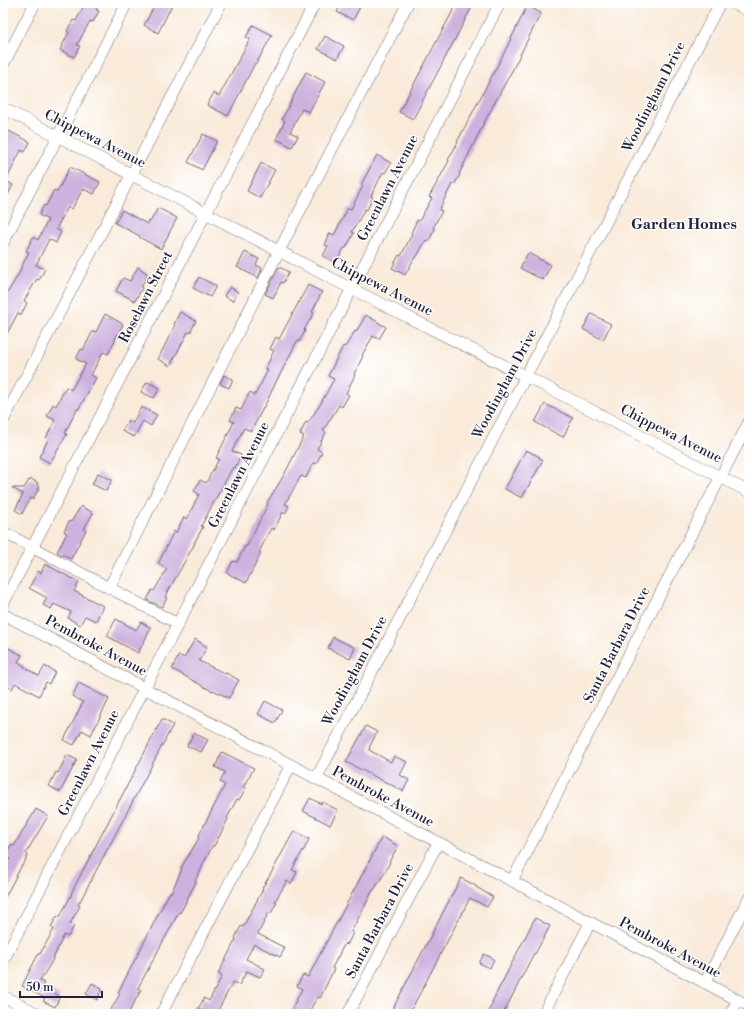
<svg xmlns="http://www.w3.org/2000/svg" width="752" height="1017" font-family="'Libre Bodoni',serif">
  <rect width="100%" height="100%" fill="#fff"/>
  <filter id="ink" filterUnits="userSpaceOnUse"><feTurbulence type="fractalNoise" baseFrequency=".025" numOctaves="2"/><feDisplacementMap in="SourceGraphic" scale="8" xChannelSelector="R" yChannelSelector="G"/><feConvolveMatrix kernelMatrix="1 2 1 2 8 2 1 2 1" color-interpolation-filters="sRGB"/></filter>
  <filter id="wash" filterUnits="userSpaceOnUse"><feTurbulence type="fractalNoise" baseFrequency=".012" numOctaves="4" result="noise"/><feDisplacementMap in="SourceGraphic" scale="16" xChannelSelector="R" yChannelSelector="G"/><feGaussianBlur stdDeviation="0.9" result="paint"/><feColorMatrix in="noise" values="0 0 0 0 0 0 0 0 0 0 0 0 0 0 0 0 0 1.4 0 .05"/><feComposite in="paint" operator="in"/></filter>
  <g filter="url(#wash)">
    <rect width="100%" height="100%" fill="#f9ead9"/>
    <g id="blocks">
      <path fill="#cdb1de" d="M85 3H100L96 10 99 11 93 22 90 21 77 45 80 46 74 57 60 50 69 32 67 31 73 20 76 21Z
        M156 3H173L158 33 144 25Z
        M342 3H362L353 20 337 12Z
        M457 3H474L413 119 399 112Z
        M527 6 541 13 514 67 485 121 459 174 460 175 454 185 452 184 439 210 442 211 433 228 435 229 428 242 426 240 416 258 415 257 405 275 392 268 399 255 401 256 412 234 411 233 417 220 419 221 432 198 429 197 449 161 448 160 458 142H457L504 53Z
        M253 25 272 35 256 64 255 63 228 116 207 105 214 93 219 96 250 39 246 37Z
        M325 36 344 46 337 59 318 49Z
        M306 72 325 82 309 112 302 109 290 132 298 136 292 147 276 139 285 121 282 119Z
        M3 128 30 142 25 152 21 150 6 181 13 185 3 204Z
        M203 134 217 141 202 170 188 162Z
        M377 155 391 163 385 173 383 172 371 196 373 197 367 210 365 209 352 232 354 233 346 248H344L336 263 323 256 328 246 325 245 330 233 334 235 348 208 351 209 363 186 361 185Z
        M261 163 275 170 260 198 247 191Z
        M70 167 100 182 94 194 83 189 72 209 68 207 56 229 61 232 56 243 49 239 36 265 45 269 39 280 37 279 24 301 27 303 21 315 18 313 3 341V298L6 292H8L21 270H20L29 252 26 251 33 237 38 240 48 220 39 215 44 205 46 206 54 190 57 192Z
        M158 208 177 218 161 249 139 237 140 236 115 223 122 210 147 224 148 221 150 222Z
        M245 252 259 259 256 265 262 268 258 278 237 267Z
        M528 253 551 265 543 280 520 268Z
        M138 267 148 274 141 287 142 288 135 301 116 291 123 278 130 281Z
        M279 267 289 272 283 283 281 282 273 298 265 294Z
        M199 277 216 286 210 297 193 288Z
        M308 285 322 292 312 312 314 313 304 330 305 331 299 342 297 341 288 359 276 382 267 401 251 431 244 428 232 451 241 455 235 468 233 467 214 502 201 526 203 527 194 543H195L165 597 167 598 162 607 147 600 152 590 154 591 167 569 158 564 174 531 176 533 184 517 187 519 199 494 194 491 200 480 206 483 219 459 216 458 234 422 230 420 236 408 241 410 250 392 255 395 268 370 265 369 274 351 270 349 276 337 279 339Z
        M230 287 238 292 233 301 224 296Z
        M180 312 196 321 190 333 188 332 170 366 158 359 175 325 174 324Z
        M105 314 123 324 108 354 103 352 91 375 96 378 78 410 77 409 65 433 67 434 50 463 39 457 48 440 46 438 55 420 47 416 53 404 56 406 66 387 71 390 86 364 76 359 81 349 83 350 93 331 96 332Z
        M591 314 611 324 603 340 583 329Z
        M366 315 386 327 379 339 373 336 362 355 363 356 354 374 355 375 346 393 349 395 342 407 339 405 323 431 326 432 317 449 322 452 316 464 313 463 306 478 301 476 285 504 289 506 285 514 283 512 274 530 271 528 259 552 261 553 246 583 227 573 233 561 237 562 245 546H247L268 504 267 503 284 475 304 436 300 434 306 422 308 423 321 403 334 379 328 376 343 346 345 347 355 331 356 332Z
        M224 375 233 379 229 388 220 384Z
        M147 382 160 388 154 398 141 392Z
        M545 404 573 418 563 437 535 422Z
        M141 407 157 415 151 426 143 421 134 437 122 431 128 420 133 423Z
        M526 450 540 457 539 458 543 460 522 498 505 489Z
        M98 473 112 480 106 491 92 484Z
        M31 479 38 483 37 485 40 486 33 499 30 498 22 514 15 510 23 494 12 488H24L29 480 30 481Z
        M81 506 93 513 84 529 86 530 71 559 57 552 67 533 64 532 69 521 71 522Z
        M45 564 79 582 74 591 103 606 96 621 85 616 80 625 68 618 71 612 54 604 51 609 43 605 47 598 29 588 38 571 41 573Z
        M116 619 136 630 141 622 151 628 138 653 107 636Z
        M333 637 355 648 350 659 328 648Z
        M195 639 207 647 199 661 226 674V673L239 680 229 698 213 690 212 691 172 669 179 655 184 658Z
        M3 645 22 655 18 662 25 666 24 667 39 676 45 666 55 672 49 684 46 682 39 696 15 683 12 689 3 684Z
        M79 683 109 699 91 735 82 730 74 745 64 740 83 702 72 696Z
        M265 701 282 710 275 723 258 714Z
        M162 719 173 725 78 905 80 906 70 924 74 926 68 937 64 935 52 961 40 981 44 983 42 986 60 996 55 1007 43 1001 45 998 22 986 31 968 39 953 40 954 54 929 51 927 57 916 59 918 72 894H71L80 876Z
        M366 726 377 732 369 748H370L369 750 391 762 394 756 407 762 400 775 409 780 403 791 346 762Z
        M194 733 208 740 201 752 187 746Z
        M222 752 254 768 243 787 246 788 239 800 237 799 227 818 228 819 220 835 214 846 213 845 202 866H203L195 881 196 882 186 901V902L180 913 179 912 138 988 141 990 128 1014H115L110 1011 120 994 118 993 164 903 170 892 171 893 182 869 181 868 199 838 198 837 225 785 220 782 225 772 215 767Z
        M67 755 77 760 60 792 49 786 56 772 58 773Z
        M310 798 321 804 322 802 338 810 330 825 303 811Z
        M36 809 48 816 26 853 28 855 23 865H22L3 901V871L10 858 5 856 11 845 14 846Z
        M294 831 309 839 304 850H303L292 870 297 872 291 884 287 881 275 901 277 902 271 913 269 912 258 934 285 948 280 957 254 944 246 959 265 969 260 977 247 971 239 985 233 982 216 1014H207L198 1009 204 998 209 1001 222 976 218 974 236 939 235 938 241 926 243 927 263 889 262 888 269 877Z
        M382 837 398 846 389 862H390L384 874 374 890H373L360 915 351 932 353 933 347 945 345 943 332 968 334 969 320 998 317 997 308 1014H289L302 989 297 986 303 975 308 977Z
        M461 878 476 886V887L493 897 487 907 470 898 409 1014H390Z
        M535 918 550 926 535 954 534 953 503 1014H487L493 1002H492Z
        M484 954 494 959 490 968 479 963Z
        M92 983 102 989 97 1000 86 994Z"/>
    </g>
  </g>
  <g filter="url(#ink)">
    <use href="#blocks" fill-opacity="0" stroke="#6d6872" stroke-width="1"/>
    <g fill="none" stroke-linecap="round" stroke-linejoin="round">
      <g stroke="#6d6872" stroke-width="12">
        <path id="minor" d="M733 3 749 11
          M3 65 35 3
          M3 108 352 289 535 381 749 492
          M3 243 127 3
          M3 421 221 3
          M3 532 178 624
          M109 588 279 251 408 3
          M3 604 315 3
          M3 614 512 881 749 1006
          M316 779 720 3
          M512 881 749 422
          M3 961 500 3
          M705 983 749 898
          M3 996 38 1014
          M161 1014 291 765
          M348 1014 438 843
          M543 1014 590 923
          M730 1014 738 1000"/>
      </g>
      <use href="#minor" stroke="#fff" stroke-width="11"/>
    </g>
  </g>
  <g text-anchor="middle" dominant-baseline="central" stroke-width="3" stroke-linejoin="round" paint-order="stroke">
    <g font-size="14" fill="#22223b" stroke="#fff">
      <text transform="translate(654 97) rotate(-63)">Woodingham Drive</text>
      <text transform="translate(95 139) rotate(27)">Chippewa Avenue</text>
      <text transform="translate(388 188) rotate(-63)">Greenlawn Avenue</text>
      <text transform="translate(382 287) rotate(27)">Chippewa Avenue</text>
      <text transform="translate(146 297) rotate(-63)">Roselawn Street</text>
      <text transform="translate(505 384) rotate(-62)">Woodingham Drive</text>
      <text transform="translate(671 434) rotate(27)">Chippewa Avenue</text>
      <text transform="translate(239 475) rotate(-63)">Greenlawn Avenue</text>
      <text transform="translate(617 645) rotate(-63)">Santa Barbara Drive</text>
      <text transform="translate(96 646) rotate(28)">Pembroke Avenue</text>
      <text transform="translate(355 671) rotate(-62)">Woodingham Drive</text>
      <text transform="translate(89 763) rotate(-63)">Greenlawn Avenue</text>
      <text transform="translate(383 797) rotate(28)">Pembroke Avenue</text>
      <text transform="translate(380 921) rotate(-62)">Santa Barbara Drive</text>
      <text transform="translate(670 948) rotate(28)">Pembroke Avenue</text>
    </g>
    <g font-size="15" font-weight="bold" fill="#22223b" stroke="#fff">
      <text x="684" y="224">Garden Homes</text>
    </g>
  </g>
  <rect width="752" height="1017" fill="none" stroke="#fff" stroke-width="16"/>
  <path d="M20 991v6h82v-6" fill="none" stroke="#22223b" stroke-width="2"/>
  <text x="26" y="991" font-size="12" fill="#22223b" stroke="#ffffff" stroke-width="3" paint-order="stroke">50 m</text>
</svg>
